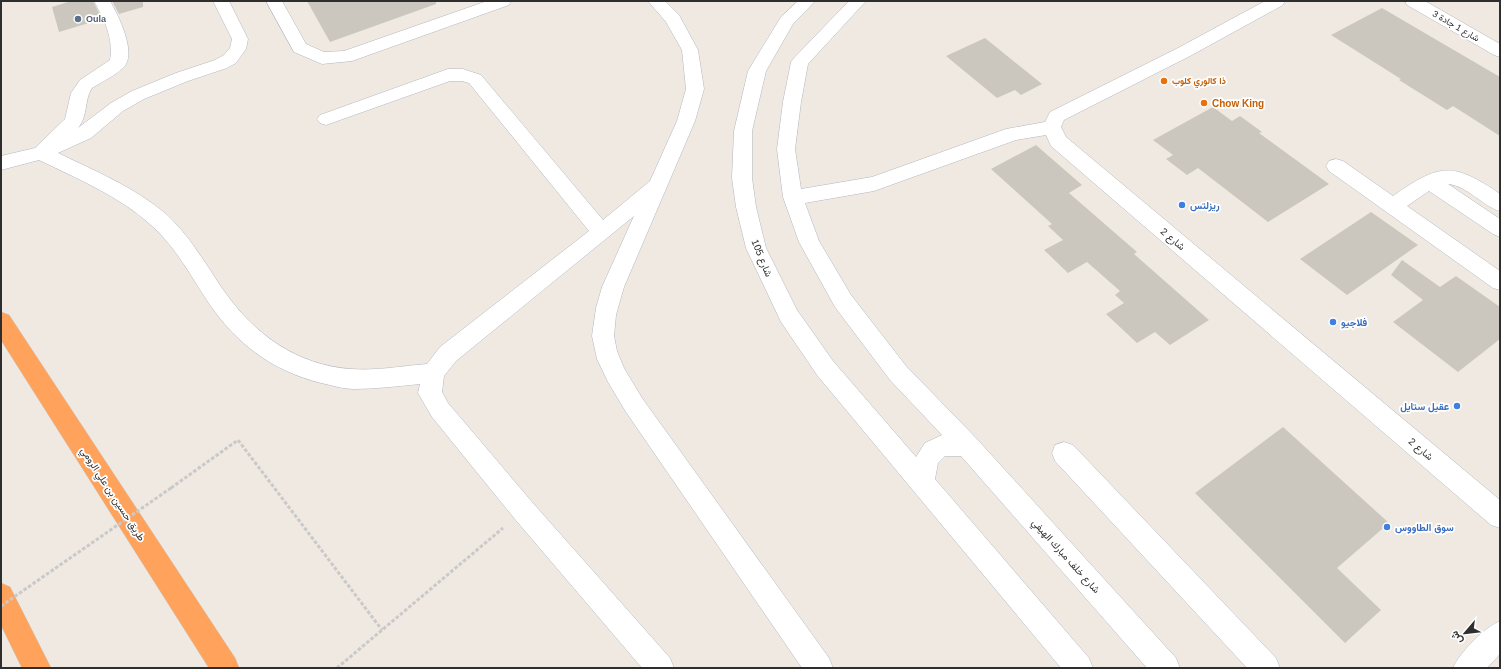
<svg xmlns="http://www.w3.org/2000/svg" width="1501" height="669" font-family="Arial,Vazirmatn,sans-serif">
  <rect width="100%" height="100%" fill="#efe9e1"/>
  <path fill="#cbc7bf" d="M71 1H93L102 19 59 32 52 7Z
    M112 1H143V7L119 14Z
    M307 1H436V4L330 42Z
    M1382 8 1500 77V136L1453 106 1447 110 1399 80 1401 79 1331 35Z
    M985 38 1042 84 1021 95 1015 90 997 98 946 56Z
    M1213 107 1232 121 1240 116 1262 132 1259 133 1329 184 1268 222 1198 168 1187 175 1166 159 1173 155 1153 140Z
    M1036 145 1082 185 1069 193 1137 252 1134 254 1209 320 1170 345 1155 332 1137 343 1106 314 1124 303 1115 295 1120 291 1087 262 1068 273 1044 250 1063 240 1048 226 1052 224 991 169Z
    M1371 212 1418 245 1347 295 1300 259Z
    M1402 260 1440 287 1456 276 1500 307V339L1458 372 1393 322 1423 300 1391 275Z
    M1283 427 1389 523 1337 568 1381 610 1345 643 1195 493Z"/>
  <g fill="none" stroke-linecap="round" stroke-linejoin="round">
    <g stroke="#b4b7c1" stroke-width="1">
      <path id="minor" d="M94 1H110C118 15 138 54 123 68 114 76 102 82 92 88 84 100 88 117 78 128L111 103 132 91 176 73 215 60 224 55 230 48 232 39 213 1H229L248 39 246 49 236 63 227 68 188 81 144 99 123 111 91 138 58 153C95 171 134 187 166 214 190 236 206 265 224 291 255 335 297 365 351 369 376 371 402 366 427 364L440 347 589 231 469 83 462 81H450L326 125 320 123 317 119 320 115 448 69H463L481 75 603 220 650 181 677 121 686 89 682 50 666 22 648 1H665L679 15 698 50 704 89 695 121 624 287 616 315 614 336 617 351 624 368 642 398 829 658 833 668H802L626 412 608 382 597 359 592 336 596 308 602 287 634 216 456 361 444 376 442 392 448 403 532 502 670 658 674 668H642L514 518 432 417 418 393 420 384C398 386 376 389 354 389 343 389 331 385 321 383 273 371 238 345 210 305 192 278 176 247 151 225 119 196 78 179 39 160L1 170V156L35 148 65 119 71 93 80 80 110 60C114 39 104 19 94 1Z
        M266 1H282L306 44 324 52 344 51 487 1H511L509 5 352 61 322 64 294 52Z
        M798 1H815L793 24 766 71 752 131V178L756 207 766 248 797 310 833 361 916 457 925 443 942 435 890 380 835 307 799 242 783 197 777 149 783 102 791 62 794 58 849 1H866L808 64 801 102 795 149 801 189 872 177 1006 129 1045 122 1050 112 1178 48 1265 1H1285L1283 5 1190 56 1064 120 1061 127 1066 137 1500 500V528L1491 525 1051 146 1046 135 1016 140 874 191 805 203 819 241 851 295 906 366 975 437 1176 658 1180 668H1147L961 456H945L938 463 935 479 1089 658 1093 668H1061L817 375 781 322 746 248 736 207 732 178 734 131 748 71 781 17Z
        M1405 1H1425L1500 44V57L1494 55 1407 5Z
        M1336 159 1343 161 1393 196C1439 164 1452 161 1500 194V211C1482 206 1468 186 1448 184L1500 219V237L1493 234 1429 191 1407 206 1500 271V290L1493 288 1329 171 1326 166 1329 161Z
        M1064 442 1073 445 1276 658 1280 668H1247L1055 461 1052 453 1055 445Z
        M1500 621V654L1487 668H1453C1460 652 1484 628 1500 621Z"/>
    </g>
    <g stroke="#c9c9c9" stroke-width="1">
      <path id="highway" d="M1 312 9 315 235 658 239 668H209L1 340Z
        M1 583 10 587 51 668H22L1 625Z"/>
    </g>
    <path stroke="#c9c9c9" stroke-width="3" stroke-dasharray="3.5 2" stroke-linecap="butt" d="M171 488 238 440 382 630
      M337 668 503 528"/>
    <use href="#minor" fill="#fff" fill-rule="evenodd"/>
    <use href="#highway" fill="#ffa35c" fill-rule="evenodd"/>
    <path stroke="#c9c9c9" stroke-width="3" stroke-dasharray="3.5 2" stroke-linecap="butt" d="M1 606 171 488"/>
  </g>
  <circle fill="#5c6f8a" stroke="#fff" stroke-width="1.5" cx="78" cy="19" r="4"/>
  <g fill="#e8710a" stroke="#fff" stroke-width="1.5">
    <circle cx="1164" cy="81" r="4"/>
    <circle cx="1204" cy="103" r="4"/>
  </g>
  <g fill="#3f7fe0" stroke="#fff" stroke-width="1.5">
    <circle cx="1182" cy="205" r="4"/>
    <circle cx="1333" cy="322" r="4"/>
    <circle cx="1457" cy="406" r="4"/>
    <circle cx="1387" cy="527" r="4"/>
  </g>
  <g text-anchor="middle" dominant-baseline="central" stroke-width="3.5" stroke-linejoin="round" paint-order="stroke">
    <g font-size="9" font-weight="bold" fill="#4e5e75" stroke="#fff" text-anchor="start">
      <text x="86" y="19">Oula</text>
    </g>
    <g font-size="9" fill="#2e2e2e" stroke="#fff">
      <text transform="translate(1456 26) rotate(30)">شارع 1 جادة 3</text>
    </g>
    <g font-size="9" font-weight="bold" fill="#c56008" stroke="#fff" text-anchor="start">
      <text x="1172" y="81">ذا كالوري كلوب</text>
    </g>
    <g font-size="10" font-weight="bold" fill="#c56008" stroke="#fff" text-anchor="start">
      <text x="1212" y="103">Chow King</text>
    </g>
    <g font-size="10" font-weight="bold" fill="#366cbe" stroke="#fff" text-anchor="start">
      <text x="1190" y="205">ريزلتس</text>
      <text x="1341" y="322">فلاجيو</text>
      <text x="1449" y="406" text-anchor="end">عقيل ستايل</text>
      <text x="1395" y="527">سوق الطاووس</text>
    </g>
    <g font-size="10" fill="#2e2e2e" stroke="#fff">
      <text transform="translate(1173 239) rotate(40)">شارع 2</text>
      <text transform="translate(762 258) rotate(68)">شارع 105</text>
      <text transform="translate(1421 449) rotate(40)">شارع 2</text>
      <text transform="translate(113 494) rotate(57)">طريق حسين بن علي الرومي</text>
      <text transform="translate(1066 556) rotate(48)">شارع خلف مبارك الهيفي</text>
    </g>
  </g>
  <rect width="1501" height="669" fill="none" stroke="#2e2e2e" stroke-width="4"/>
  <g transform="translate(1465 633) rotate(242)" stroke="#ffffff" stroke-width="3" paint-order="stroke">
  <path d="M0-3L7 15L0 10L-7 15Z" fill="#2e2e2e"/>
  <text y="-6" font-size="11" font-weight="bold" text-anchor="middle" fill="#2e2e2e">ش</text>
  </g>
</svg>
